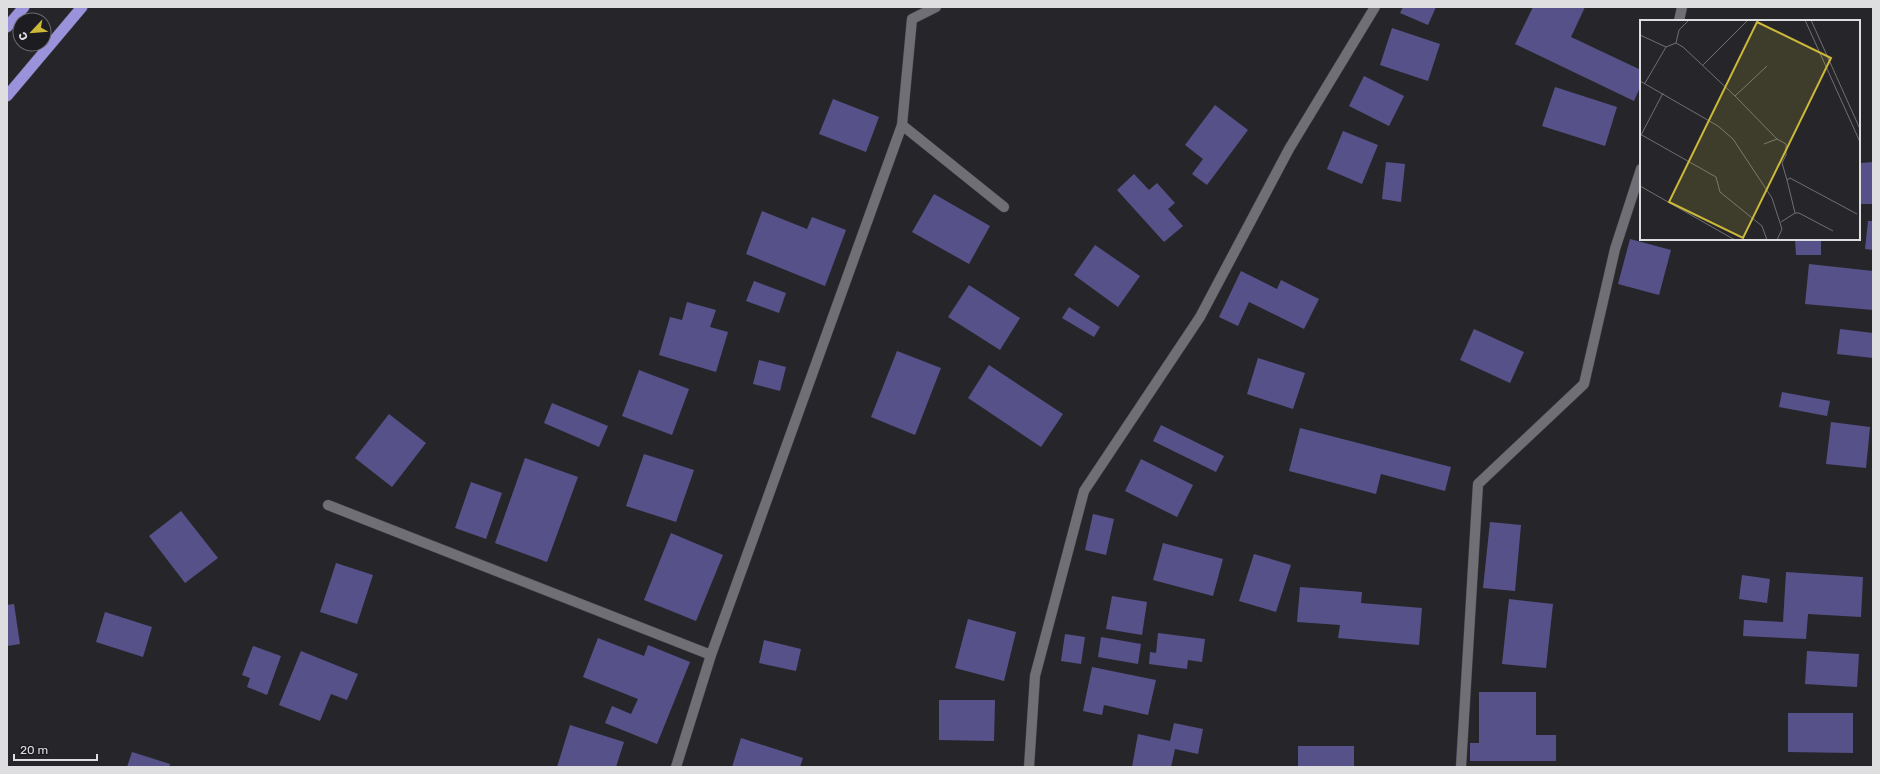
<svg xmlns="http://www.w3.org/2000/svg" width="1880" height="774" font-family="Rubik,sans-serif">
  <rect width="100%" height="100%" fill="#26262a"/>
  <path fill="#57518a" d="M1403 7H1436L1428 25 1400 13Z
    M1533 7H1585L1571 37 1641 70V85L1634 101 1515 44Z
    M1392 28 1440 44 1428 81 1380 65Z
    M1364 76 1404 96 1389 126 1349 106Z
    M1555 87 1617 107 1605 146 1542 126Z
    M833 99 879 117 866 152 819 134Z
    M1215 105 1248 130 1207 185 1192 174 1203 159 1185 145Z
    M1343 131 1378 145 1362 184 1327 169Z
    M1859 144H1861V163L1873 162V204H1859Z
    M1386 162 1405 164 1401 202 1382 199Z
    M1134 174 1149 190 1157 183 1175 203 1168 209 1183 226 1164 242 1117 190Z
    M934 194 990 226 969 264 912 232Z
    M762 211 807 229 812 217 846 230 825 286 746 254Z
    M1868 221H1873V250L1865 249Z
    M1630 239 1671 250 1659 295 1618 284Z
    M1795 239H1821V255H1796Z
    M1095 245 1140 276 1118 307 1074 275Z
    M1809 264 1873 271V310L1805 304Z
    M1241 271 1277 289 1281 280 1319 299 1304 329 1249 302 1238 326 1219 317Z
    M754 281 786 293 779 313 746 301Z
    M969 285 1020 318 1000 350 948 317Z
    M687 302 716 310 710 327 728 332 716 372 659 355 670 317 682 320Z
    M1069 307 1100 327 1094 337 1062 318Z
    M1474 329 1524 352 1510 383 1460 360Z
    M1840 329 1873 333V358L1837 354Z
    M897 351 941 368 915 435 871 417Z
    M1258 358 1305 373 1293 409 1247 394Z
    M759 360 786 367 780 391 753 384Z
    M989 365 1063 414 1041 447 968 398Z
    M639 370 689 389 672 435 622 416Z
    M1782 392 1830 401 1827 416 1779 407Z
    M552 403 608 426 599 447 544 423Z
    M389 414 426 443 392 487 355 458Z
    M1831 422 1870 427 1866 468 1826 464Z
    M1161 425 1224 456 1216 472 1153 441Z
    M1300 428 1451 467 1445 491 1381 474 1376 494 1289 471Z
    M644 454 694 470 676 522 626 506Z
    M525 458 578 477 547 562 495 543Z
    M1141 459 1193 485 1177 517 1125 491Z
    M471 482 502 493 486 539 455 528Z
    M181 511 218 558 185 583 149 536Z
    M1093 514 1114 519 1106 555 1085 550Z
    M1490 522 1521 525 1515 591 1483 588Z
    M671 533 723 555 696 621 644 600Z
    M1163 543 1223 559 1213 596 1153 580Z
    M1254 554 1291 565 1276 612 1239 601Z
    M336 563 373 575 357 624 320 612Z
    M1786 572 1863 577 1861 617 1808 614 1806 639 1743 636 1744 620 1783 622Z
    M1742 575 1770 579 1767 603 1739 599Z
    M1300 587 1362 592 1361 603 1422 608 1419 645 1338 638 1340 625 1297 622Z
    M1112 596 1147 602 1142 635 1106 629Z
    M1509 599 1553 604 1546 668 1502 664Z
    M14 604 20 644 7 646V605Z
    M105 612 152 627 143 657 96 642Z
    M968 619 1016 632 1004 681 955 668Z
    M1158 633 1205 639 1202 662 1188 660 1187 669 1149 664 1150 652 1156 653Z
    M1065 634 1085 637 1081 664 1061 661Z
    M1101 637 1141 644 1138 664 1098 657Z
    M598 638 644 656 648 645 690 662 657 744 605 723 612 706 631 714 638 699 583 677Z
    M764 640 801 649 796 671 759 663Z
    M253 646 281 656 267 695 247 687 250 678 242 675Z
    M301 651 358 674 347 700 331 694 320 721 279 705Z
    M1807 651 1859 654 1857 687 1805 684Z
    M1092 667 1156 680 1148 715 1104 705 1102 715 1083 711Z
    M1479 692H1536V735H1556V761H1470V743H1479Z
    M939 700H995L994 741 939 740Z
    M1788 713H1853V753L1788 752Z
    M1174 723 1203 729 1198 754 1175 749 1171 767H1132L1138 734 1170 741Z
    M570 725 624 742 616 767H557Z
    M741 738 803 758 800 767H732Z
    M1298 746H1354V767H1298Z
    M132 752 170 764 169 767H127Z"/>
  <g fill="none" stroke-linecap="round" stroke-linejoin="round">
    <g stroke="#414044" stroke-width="11">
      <path id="minor" d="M936 7 912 19 902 125 1004 207
        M1679 21 1682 7
        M328 505 711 655 676 767
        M711 655 902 125
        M1029 767 1035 676 1084 491 1200 317 1289 149 1375 7
        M1461 767 1478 484 1584 384 1615 249 1641 169"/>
    </g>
    <g stroke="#414044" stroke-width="12">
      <path id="trunk" d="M7 27 24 7
        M7 96 82 7"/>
    </g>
    <use href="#minor" stroke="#706f75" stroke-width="10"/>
    <use href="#trunk" stroke="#9a93dc" stroke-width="11"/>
  </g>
  <g transform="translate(1640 20)">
    <rect width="220" height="220" fill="#26262a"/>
    <path fill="none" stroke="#706f73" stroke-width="1" d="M165 0 220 122M171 0 220 109M0 15 26 27 36 23 43 27 95 76 127 46M36 23 39 10 49 0M63 45 108 0M0 61 78 106 93 119 132 178 142 209 137 220M5 63 26 27M95 76 137 119M0 114 76 157 80 172 122 206 127 220M0 117 23 73M124 124 137 119 146 124V135L142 143 147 160M0 166 95 220M155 193 147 160 150 158 217 194M141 202 155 193H159L193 211"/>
    <path fill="#ccb939" fill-opacity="0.15" stroke="#ccb939" stroke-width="2" d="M117 2 191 38 103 218 29 182Z"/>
    <rect width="220" height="220" fill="none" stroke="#dedde0" stroke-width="2"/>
  </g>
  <rect width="1880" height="774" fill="none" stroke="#dedde0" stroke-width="16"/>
  <g transform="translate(32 32) rotate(244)"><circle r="19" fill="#1d1c21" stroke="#6a696d"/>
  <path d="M0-3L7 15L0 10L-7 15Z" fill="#ccb939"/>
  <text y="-6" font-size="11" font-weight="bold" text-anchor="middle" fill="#dedde0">С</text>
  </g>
  <path d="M14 754v6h83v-6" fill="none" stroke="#dedde0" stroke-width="2"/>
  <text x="20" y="754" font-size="12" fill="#dedde0" stroke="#1d1c21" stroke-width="3" paint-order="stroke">20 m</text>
</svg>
